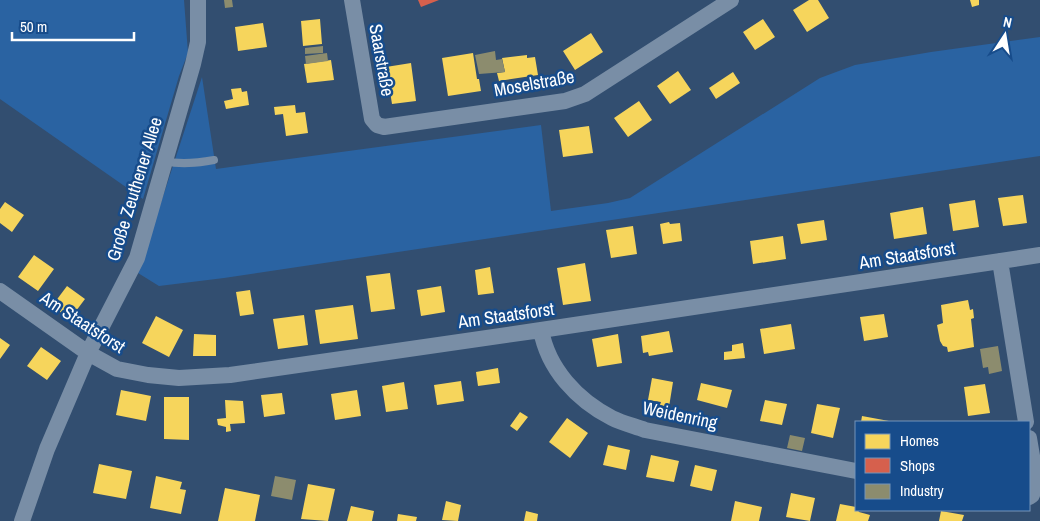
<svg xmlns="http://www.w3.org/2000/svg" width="1040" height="521" font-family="'Archivo Narrow',sans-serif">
  <rect width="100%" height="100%" fill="#324e70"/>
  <path fill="#2a63a2" d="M0 0H184L188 53 179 76 143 199 0 99Z
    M1040 37V156L224 278 159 286 138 273 202 77 216 169 541 125 551 211 608 203 630 198 820 78 855 65 931 52Z"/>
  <path fill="#f6d55c" d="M809 0H818L829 18 807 32 793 10Z
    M970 0H979V5L972 7Z
    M320 19 322 44 303 46 301 21Z
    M763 19 775 37 755 50 743 32Z
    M263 23 267 47 238 51 235 27Z
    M591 33 603 52 575 70 563 51Z
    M473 53 477 79H479L481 91 448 96 442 58Z
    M527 55V58L535 57 538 75 499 81 497 73 505 72 502 58Z
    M331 60 334 80 307 83 304 64Z
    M411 63 416 101 392 104 386 67Z
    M678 71 691 90 670 104 657 86Z
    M733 72 740 83 716 99 709 88Z
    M241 88 242 92 247 91 249 105 226 109 224 101 233 99 231 89Z
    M639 101 652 120 628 137 614 118Z
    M295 105 296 113 305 112 308 133 286 136 283 114 275 115 274 107Z
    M589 126 593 153 563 157 559 130Z
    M1023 195 1027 223 1003 226 998 198Z
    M975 200 979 227 953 231 949 204Z
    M5 202 24 215 12 232 0 223V209Z
    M923 207 927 234 894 239 890 213Z
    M824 220 827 240 801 244 797 224Z
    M669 222 670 224 680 223 682 241 663 244 660 224Z
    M633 226 637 254 611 258 606 230Z
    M783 236 786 259 753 264 750 241Z
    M34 255 54 269 38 291 18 277Z
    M585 263 591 301 563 305 557 268Z
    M490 267 494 293 478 295 475 270Z
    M390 273 395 309 371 312 366 276Z
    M67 286 85 299 70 319 52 306Z
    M441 286 445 312 421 316 417 290Z
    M250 290 254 314 240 316 236 292Z
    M968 300 970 310 973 309 974 318 971 319 974 347 948 352 947 347 943 346 940 341 937 325 943 323 941 305Z
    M353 305 358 339 320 344 315 310Z
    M884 314 888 337 864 341 860 317Z
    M304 315 308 345 278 349 273 319Z
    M156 316 183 330 169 357 142 343Z
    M791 324 795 349 764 354 760 329Z
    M669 331 673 352 649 356 648 352 643 353 641 336Z
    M194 334 216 335V356H193Z
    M618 334 622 363 597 367 592 339Z
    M0 338 10 345 0 359Z
    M743 343 745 358 724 360V352L732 351V345Z
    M41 347 61 361 47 380 27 366Z
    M498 368 500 383 478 386 476 372Z
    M652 378 673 382 669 407 660 405 661 402 648 400Z
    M461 381 464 401 437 405 434 385Z
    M404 382 408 409 386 412 382 386Z
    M701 383 732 390 727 408 697 400Z
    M985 384 990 413 968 416 964 387Z
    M121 390 151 396 146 421 116 415Z
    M357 390 361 416 335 420 331 394Z
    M282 393 285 414 264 417 261 395Z
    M164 397H189V440L164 439Z
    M225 400 243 401 245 423 230 424 231 431 226 432V427L218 425 217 419 226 418Z
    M765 400 787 404 782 425 760 421Z
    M817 404 840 408 833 438 811 433Z
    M520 412 528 417 517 431 510 426Z
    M862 416 889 421V422H861Z
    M567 418 588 433 570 458 549 442Z
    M608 445 630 450 626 470 603 465Z
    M651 455 679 461 674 482 646 477Z
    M99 464 132 471 126 499 93 493Z
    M695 465 717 470 712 491 690 486Z
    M156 476 182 482 180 489 186 490 181 514 150 508Z
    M308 484 335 489 328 521 301 519Z
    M225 488 260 495 255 521H218Z
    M791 493 815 498 810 521 786 517Z
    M446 501 461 505 458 521 442 520Z
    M735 501 762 507 759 521H731Z
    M840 504 856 507 859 512 870 515 868 521H836Z
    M351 506 374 511 372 521H347Z
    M526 511 538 514 537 521H524Z
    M941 511 964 515 962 521H939Z
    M398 514 417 517 416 521H397Z"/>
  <path fill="#d6604d" d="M418 0H439L421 7Z"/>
  <path fill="#8c8c6e" d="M224 0H232L233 7 225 8Z
    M323 46V53L305 54V48Z
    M495 51 496 60 502 59 505 72 479 74 475 55Z
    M327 53 328 61 306 64 305 56Z
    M998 346 1002 371 989 374 988 367 983 368 980 349Z
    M790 435 805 438 802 451 787 448Z
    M275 476 296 480 292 500 271 496Z"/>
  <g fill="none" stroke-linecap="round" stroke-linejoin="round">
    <path stroke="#798ea6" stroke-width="8" d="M165 161C181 165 197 163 214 160"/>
    <path stroke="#798ea6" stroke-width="16" d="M352 0 372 119 377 125 384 127 565 101 585 94 731 0
      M1000 261 1026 422
      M0 291 88 353 117 369 148 375 179 378 230 375 541 330 1040 255
      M541 330C548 369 577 400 612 418 622 423 634 426 645 430L856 471
      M1029 438 1036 480 1032 495 1029 497
      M22 521 47 449 88 353 137 258 193 64 198 42V0"/>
  </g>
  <g text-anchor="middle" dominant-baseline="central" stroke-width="5" stroke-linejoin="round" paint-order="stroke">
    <g font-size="18" fill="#fff" stroke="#174c8b">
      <text transform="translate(382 60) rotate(80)">Saarstraße</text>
      <text transform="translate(534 83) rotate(-10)">Moselstraße</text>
      <text transform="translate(134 189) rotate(-73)">Große Zeuthener Allee</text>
      <text transform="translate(907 255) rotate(-9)">Am Staatsforst</text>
      <text transform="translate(506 315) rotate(-8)">Am Staatsforst</text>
      <text transform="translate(83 322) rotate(33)">Am Staatsforst</text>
      <text transform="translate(680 415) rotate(12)">Weidenring</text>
    </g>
  </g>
  <rect x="855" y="421" width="175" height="90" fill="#174c8b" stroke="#7494b9"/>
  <rect x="865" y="434" width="25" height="15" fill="#f6d55c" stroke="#7494b9"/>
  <text x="900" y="446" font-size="15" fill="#ffffff">Homes</text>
  <rect x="865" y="458" width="25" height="15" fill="#d6604d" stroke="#7494b9"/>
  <text x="900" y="471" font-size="15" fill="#ffffff">Shops</text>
  <rect x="865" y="484" width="25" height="15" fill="#8c8c6e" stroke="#7494b9"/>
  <text x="900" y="496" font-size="15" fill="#ffffff">Industry</text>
  <g transform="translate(1005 35) rotate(12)" stroke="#174c8b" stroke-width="4" paint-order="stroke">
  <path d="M0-4L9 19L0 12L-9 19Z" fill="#ffffff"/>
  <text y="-8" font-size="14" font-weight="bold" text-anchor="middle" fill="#ffffff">N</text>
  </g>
  <path d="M12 32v8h122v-8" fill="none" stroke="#ffffff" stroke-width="2.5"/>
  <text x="20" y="32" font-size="15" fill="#ffffff" stroke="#174c8b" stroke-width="4" paint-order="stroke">50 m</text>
</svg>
